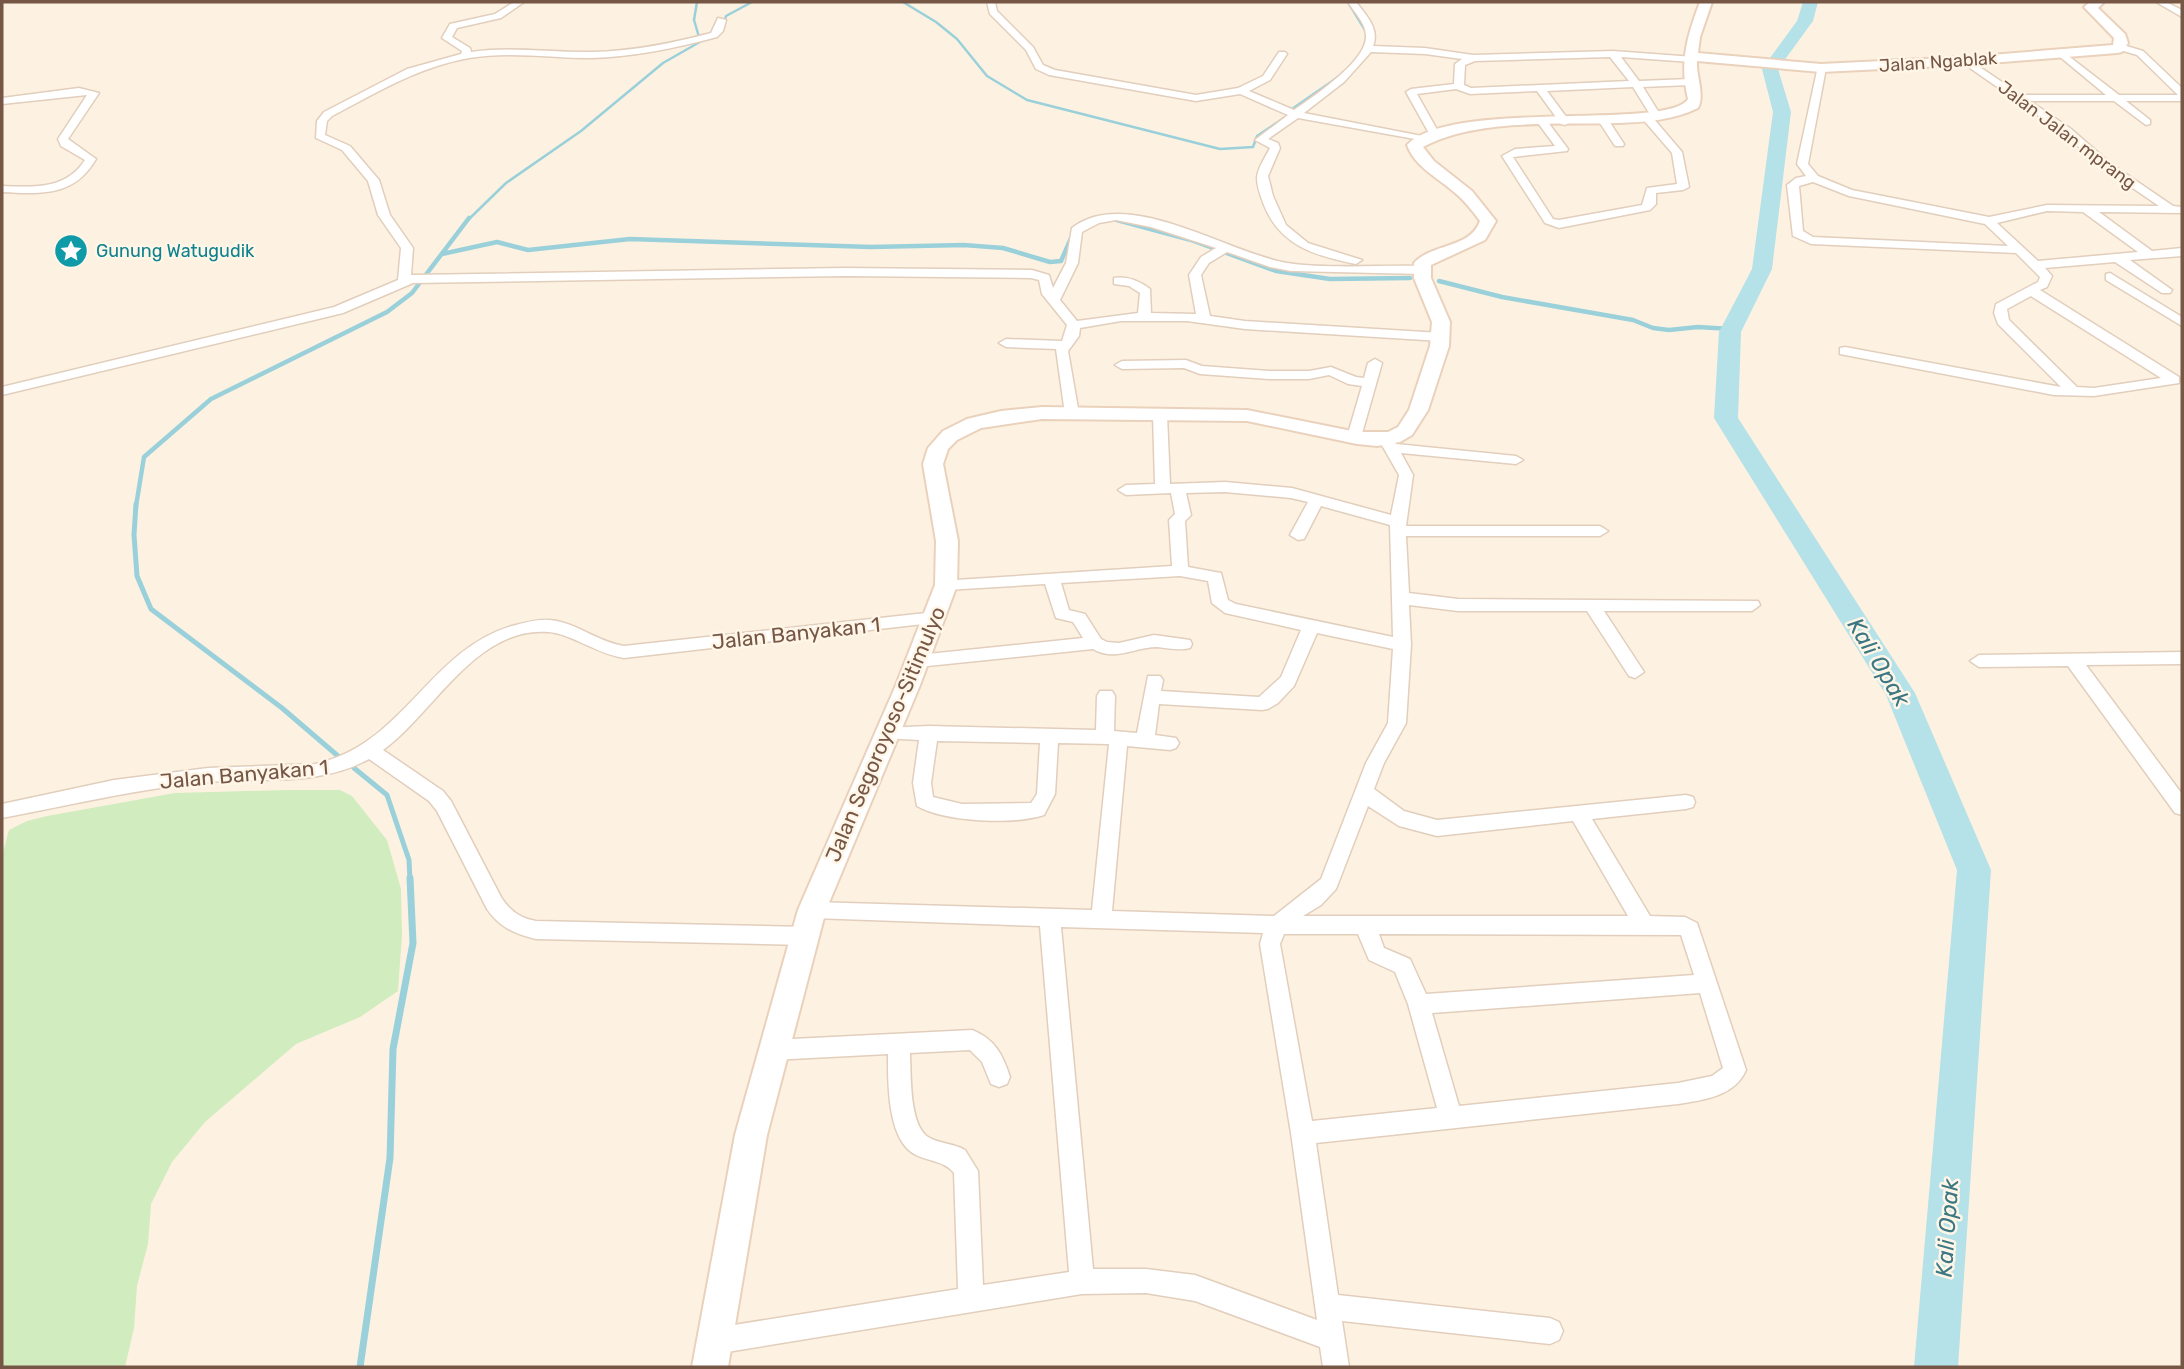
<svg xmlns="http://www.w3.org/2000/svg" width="2184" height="1369" font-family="Rubik,sans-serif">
  <rect width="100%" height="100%" fill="#fdf2e1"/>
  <path fill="#d1ecbf" d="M287 790H340L352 796 387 840 401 889 402 935 398 991 360 1017 296 1044 205 1122 172 1162 151 1204 148 1244 137 1286 134 1328 125 1367H2V856L9 830 27 821 47 816 175 793Z"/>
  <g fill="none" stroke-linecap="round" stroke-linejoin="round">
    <path stroke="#9ad0da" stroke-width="2.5" d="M697 2 694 20 699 37
      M903 2 936 22 957 39 987 76 1027 100 1220 149 1253 147 1257 136 1287 116
      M1348 2 1365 30
      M724 23 726 16 752 2
      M1292 109 1341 75
      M468 220 506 183 581 131 663 63 705 39
      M1087 220 1099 217"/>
    <path stroke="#9ad0da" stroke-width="4.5" d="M1117 220 1191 240 1276 271 1330 279 1410 278
      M442 254 497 242 528 250 630 239 871 247 964 245 1003 248 1050 262 1061 261 1076 227 1094 218
      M1439 281 1502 297 1633 320 1653 328 1669 330 1698 327 1731 329
      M136 506 144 457 211 399 387 312 412 293 469 218"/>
    <path stroke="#9ad0da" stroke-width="5" d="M136 504 134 535 137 576 151 609 282 708 338 756
      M354 768 387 795 409 860 410 880"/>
    <path stroke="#9ad0da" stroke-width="7" d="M360 1367 390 1158 393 1049 413 943 410 878"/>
    <path fill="#b5e1e8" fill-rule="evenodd" d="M1803 2H1818L1813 21 1778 69 1791 112 1772 269 1741 332 1738 418 1915 693 1991 870 1958 1367H1914L1957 870 1886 695 1714 418 1719 332 1752 269 1773 112 1762 69 1797 21Z"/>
    <g stroke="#e2cebc" stroke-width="3">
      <path id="street" d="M514 2H524L501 18 457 28 452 37 470 48 471 52C512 46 553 53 594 52 634 51 673 43 711 33L718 18 726 20 723 31 717 37C676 48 634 57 591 58 550 58 509 51 469 58 418 67 376 93 332 116L327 121 325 135 350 146 379 180 390 215 413 248 411 275 845 268 1032 270 1049 275 1053 288 1066 263 1072 228C1126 185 1228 253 1287 263 1327 269 1379 265 1421 266L1427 270 1421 274 1291 271 1270 267 1227 252 1209 263 1201 275 1210 316 1245 321 1441 333 1448 337 1441 341 1245 329 1187 321H1121L1080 328 1079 336 1068 351 1079 414 1072 418 1065 414 1056 349 1006 347 999 343 1006 339 1062 341 1067 325 1042 294 1039 280 1031 278 845 276 413 283 343 313 2 395V387L334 307 398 280 401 248 378 215 368 181 342 150 316 138 317 121 324 112 407 69 461 54 462 51 442 38 450 24 495 14ZM1116 220 1151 227 1216 248 1201 257 1189 275 1196 314 1151 313 1150 289C1139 281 1128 276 1114 278V284L1129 286 1140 293 1138 313 1077 321 1060 300 1078 263 1082 232 1099 223Z
        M987 2H995L997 11 1033 47 1043 65 1055 70 1196 95 1238 88 1263 76 1279 52H1285L1287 54 1270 80 1249 91 1294 110C1314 96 1367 61 1366 36 1366 23 1354 12 1348 2H1356C1366 15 1380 29 1373 46L1425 48 1473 55 1613 51 1694 57V61L1691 62 1621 57 1639 81 1690 79 1695 82 1690 85 1643 87 1661 116 1653 118 1682 152 1689 187 1683 190 1656 193V204L1650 210 1559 228 1545 223 1502 156 1515 149 1555 146 1538 123 1539 121H1547L1568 149 1567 151 1513 157 1553 219 1559 220 1642 205 1647 188 1677 184 1672 153 1641 117 1646 114 1651 116 1633 87 1547 91 1570 122 1565 125 1561 124 1537 91 1470 94 1456 89 1417 94 1440 135 1435 138 1430 135 1406 92 1411 89 1454 84 1455 64 1462 59 1425 54 1371 52 1344 82 1304 113 1422 136 1426 137V141L1298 118 1268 139 1278 143 1280 148 1268 176 1273 196 1286 225 1308 243 1362 260 1356 264C1316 256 1280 246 1264 205 1261 197 1257 187 1257 178 1257 169 1266 156 1270 148L1255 140 1288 115 1240 94 1196 101 1049 75 1036 69 1026 50 990 14ZM1610 57 1629 81 1471 88 1464 85 1465 65 1475 61Z
        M2156 2H2166L2182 10V17Z
        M2120 44 2143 51 2182 88V101H2126L2150 120V124L2146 125 2114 101H2030L2071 129 2110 163 2173 206 2182 207V213L2099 212 2152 251 2182 248V256L2130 260 2172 290 2170 293H2162L2115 262 2045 268 2052 276 2047 287 2040 290 2179 377V383L2094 396 2054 395 1840 354V348L1845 347 2061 387 1998 324 1994 313 1996 304 2038 282 2040 277 2016 253 1811 244 1793 236 1787 185 1796 178 1806 176 1797 164 1818 66 1826 68 1808 164 1818 176 1852 190 1989 217 2047 205 2159 206 2102 167 2063 133 1960 61 1968 59 2021 95H2106L2059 56V52L2062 51 2119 95H2178L2137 55 2117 49 2115 47ZM1813 182 1849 196 1985 224 2008 246 1813 237 1803 231 1799 186ZM2047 211 2083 212 2138 252 2038 261 1997 223ZM2031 296 2161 378 2094 388 2077 387 2009 320 2007 309Z
        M79 88 99 93 68 139 96 159C74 197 41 194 2 192V186C33 187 66 190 85 160L61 146 58 139 87 95 2 104V98Z
        M1599 118H1607L1624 144 1623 146H1615L1598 120Z
        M2110 273 2182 317V326L2106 280V274Z
        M1375 359 1382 363 1361 437 1354 441 1347 437 1362 386 1348 384 1329 375 1309 379H1269L1200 374 1184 368 1122 369 1115 365 1122 361 1186 360 1202 366 1269 371H1309L1331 367 1356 377 1364 378 1368 363Z
        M1160 411 1167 415 1170 484 1225 482 1292 488 1391 515 1399 475 1379 440 1386 436 1391 437 1396 444 1516 456 1523 460 1516 464 1401 453 1413 475 1406 526H1600L1608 531 1600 536H1406L1409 593 1458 599 1758 601 1760 605 1752 611H1604L1644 672 1635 678 1629 676 1587 611H1458L1409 605 1411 645 1406 723 1384 763 1374 789 1404 811 1437 820 1686 795 1693 797 1695 802 1693 807 1686 809 1592 819 1650 916 1685 917 1697 923 1746 1070C1735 1096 1704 1100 1678 1104L1316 1143 1338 1295 1550 1318 1559 1322 1563 1331 1559 1340 1550 1344 1342 1321 1349 1367H1323L1320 1347 1195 1301 1146 1293 1082 1294 715 1354 706 1350 702 1341 706 1332 715 1328 958 1289 954 1173C945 1161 930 1162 916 1155 887 1141 888 1082 888 1054L772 1060 764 1057 761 1050 764 1043 772 1040 972 1030C995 1039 1003 1055 1010 1077L1007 1084 999 1087 991 1084 982 1062 970 1050 910 1053C911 1074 909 1125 928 1137 939 1144 953 1143 965 1150L978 1171 983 1285 1069 1272 1040 926 812 918 805 916 802 910 805 904 812 902 1092 910 1109 744 1058 743 1055 794 1044 815C1013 825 945 822 917 806L913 783 919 740 883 738 880 733 883 728 929 726 1096 730 1097 696 1100 691H1112L1115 696 1114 731 1137 733 1148 676H1160L1163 680 1161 691 1259 697 1281 677 1301 630 1225 613 1212 603 1208 581 1180 576 1061 583 1069 610 1085 614 1101 639 1107 642 1119 643 1154 635 1190 640 1192 644 1190 648C1179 651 1168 648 1157 647 1134 647 1115 662 1093 649L918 667 909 661 918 655 1083 638 1073 622 1056 618 1045 584 946 590 940 589 938 585 940 581 1172 566 1169 520 1175 514 1171 493 1126 495 1118 490 1126 485 1155 484 1153 415ZM1225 492 1291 498 1308 502 1290 535 1298 540 1304 539 1321 506 1390 525 1393 637 1236 604 1228 600 1221 573 1188 567 1185 521 1191 515 1186 493ZM1317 633 1393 649 1388 723 1366 763 1321 879 1274 916 1112 911 1127 746 1170 750 1176 748 1179 743 1176 738 1155 735 1159 704 1262 710 1268 709 1278 703 1294 686ZM937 741 1040 743 1037 794 1031 803 962 804 933 797 931 783ZM1368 806 1399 826 1437 836 1573 821 1628 916H1303L1321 905 1336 889ZM1061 927 1263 933 1260 944 1291 1133 1317 1320 1195 1275 1146 1269H1093ZM1284 934H1358L1369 960 1395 972 1408 1004 1437 1108 1312 1121 1280 944ZM1379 934 1681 935 1694 975 1426 994 1410 959 1384 948ZM1700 993 1723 1068 1712 1076 1678 1083 1459 1106 1432 1013Z
        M935 612 941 614 943 618 941 622 624 658C597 654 570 633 548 632 476 626 433 714 383 750L443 791 451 801 501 897C510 911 520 918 536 921L805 927 812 930 815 936 812 942 805 945 536 939C515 934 499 927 487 909L437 811 429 801 369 759C318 787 262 777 207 782 137 789 70 805 2 818V804L114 780 208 768 315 764C404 745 428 651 512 626 524 623 537 619 549 620 576 622 597 642 624 646Z
        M2182 652V664L2086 665 2182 794V815L2175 813 2068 666 1979 667 1970 661 1979 655Z"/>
    </g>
    <g stroke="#ead1bc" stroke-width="4">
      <path id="secondary" d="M1700 2H1712L1700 37 1698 53 1821 64 1965 57 2113 45 2114 38 2084 7 2090 2H2104L2098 8 2125 34 2128 43 2122 52 2117 53 1965 65 1821 72 1697 61C1696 76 1705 95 1698 108 1674 120 1646 122 1619 123 1559 125 1477 118 1423 147L1434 161 1472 191 1496 221 1485 240 1431 265V278L1450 322 1449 346 1428 410 1412 435 1400 442 1377 446 1357 444 1247 421 1042 419 981 428 957 440 948 449 943 464 958 541 957 585 920 685 826 910 767 1135 728 1367H692L735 1135 798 910 896 685 935 585 936 541 923 464 928 448 943 431 967 419 1001 411 1042 407 1247 410 1357 432H1388L1398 427 1409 410 1430 346 1432 322 1414 278V263C1432 243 1470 249 1480 221 1472 210 1464 200 1454 192 1437 177 1415 167 1407 145 1450 98 1669 131 1688 99 1679 63 1687 36 1700 2Z"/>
    </g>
    <use href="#street" fill="#fff" fill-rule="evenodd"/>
    <use href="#secondary" fill="#fff" fill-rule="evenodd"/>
  </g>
  <defs>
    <g id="sight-disc" transform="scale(1.75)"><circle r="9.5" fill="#0f9aa8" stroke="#fff6e8"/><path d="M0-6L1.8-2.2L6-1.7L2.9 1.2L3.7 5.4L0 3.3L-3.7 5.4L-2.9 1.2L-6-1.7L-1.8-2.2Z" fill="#fff"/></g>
  </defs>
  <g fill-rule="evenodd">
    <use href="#sight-disc" x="71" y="251"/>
  </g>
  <g text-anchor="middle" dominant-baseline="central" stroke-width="5" stroke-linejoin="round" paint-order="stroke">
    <g font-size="18" fill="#765746" stroke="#fff6e8">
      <text transform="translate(1938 62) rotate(-4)">Jalan Ngablak</text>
      <text transform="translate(2067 135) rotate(37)">Jalan Jalan mprang</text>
    </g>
    <g font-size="18" fill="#0d838f" stroke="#fff6e8" text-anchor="start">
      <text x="96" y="251">Gunung Watugudik</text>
    </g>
    <g font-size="21" fill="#765746" stroke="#fff6e8">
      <text transform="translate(796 633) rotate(-6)">Jalan Banyakan 1</text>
      <text transform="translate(885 734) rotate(-67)">Jalan Segoroyoso-Sitimulyo</text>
      <text transform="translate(244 774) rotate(-5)">Jalan Banyakan 1</text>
    </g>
    <g font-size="23" font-style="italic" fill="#3c7883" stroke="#fff6e8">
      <text transform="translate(1879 662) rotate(59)">Kali Opak</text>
      <text transform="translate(1947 1228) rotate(-86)">Kali Opak</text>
    </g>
  </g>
  <rect width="2184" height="1369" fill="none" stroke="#765746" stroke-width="7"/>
</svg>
